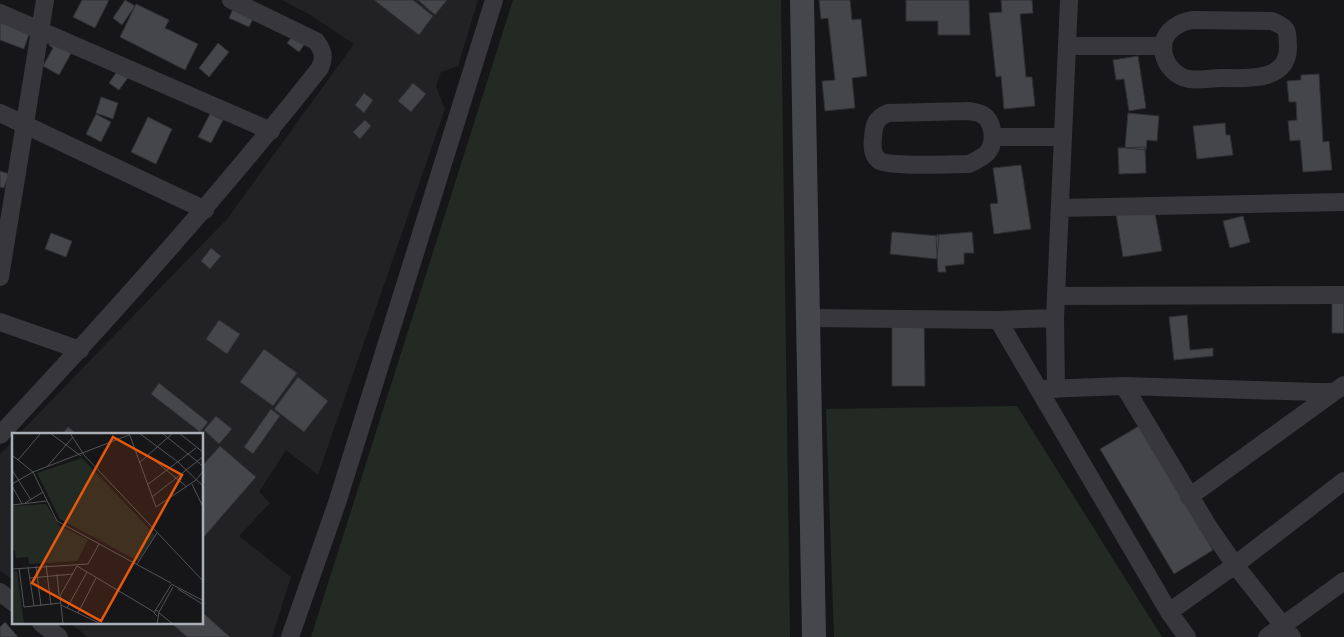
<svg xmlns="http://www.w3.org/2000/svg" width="1344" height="637" font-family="Roboto,sans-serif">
  <rect width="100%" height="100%" fill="#161618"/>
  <path fill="#222225" d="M282 0H478L458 66 441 72 436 86 445 109 318 475 286 450 259 492 270 503 239 536 291 577 272 637H88L70 623H202V434H19L227 219 354 44 312 16Z
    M14 440V581L0 571V454Z"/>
  <path fill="#232a23" d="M513 0H781L790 637H311Z
    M1017 406 1162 637H834L826 409Z"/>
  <path fill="#45464a" stroke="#303033" d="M82 0H109L95 28 73 17Z
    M125 0 135 6 122 25 113 18Z
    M374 0H413L433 16 419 35Z
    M418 0H447L435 15Z
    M819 0H850L852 20 861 19 867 76 852 78 855 108 825 111 822 81 835 80 828 18 821 19Z
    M906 0H969L970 35H938V21H906Z
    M1001 0H1032L1033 13 1020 14 1026 77H1032L1035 106 1004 109 1001 76 996 77 989 13 1002 12Z
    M236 2 257 11 249 27 229 18Z
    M136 4 169 20 165 28 198 44 185 70 120 37Z
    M0 19 34 20 24 49 0 40Z
    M298 29 309 38 299 52 287 43Z
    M58 30 78 41 59 75 43 66 53 48 49 45Z
    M218 43 229 52 209 77 199 68Z
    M1138 56 1146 108 1129 111 1124 79 1116 80 1113 60Z
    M120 67 130 75 119 90 109 83Z
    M1319 74 1323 142 1329 141 1332 170 1303 172 1300 140 1290 141 1288 121 1297 120 1296 102H1289L1287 81 1301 80V75Z
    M413 83 426 94 411 112 398 101Z
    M364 93 373 100 364 113 355 105Z
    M101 97 118 103 113 119 96 113Z
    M1128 113 1159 116 1157 141 1147 140 1146 150 1125 148Z
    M96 114 111 122 101 142 86 134Z
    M210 114 223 120 211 143 198 137Z
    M148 117 172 129 156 164 131 152Z
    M365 120 371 126 360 139 353 132Z
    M1225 123 1226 135H1230L1233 155 1197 159 1193 126Z
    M1145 147 1146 173 1119 174 1118 148Z
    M1021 165 1031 229 994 234 990 204 998 203 993 168Z
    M0 171 9 174 4 188 0 187Z
    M1154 208 1162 251 1123 257 1116 214Z
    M1243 216 1250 242 1230 248 1223 221Z
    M892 232 939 236 937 259 890 254Z
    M972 232 974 253H964V264L945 266 946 272H938L936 235Z
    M51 233 72 241 66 257 45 249Z
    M211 248 221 256 210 269 201 261Z
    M1332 302H1344V333H1332Z
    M1187 315 1190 350 1213 348V356L1174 360 1169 317Z
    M892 318H924L925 386H892Z
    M219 320 240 334 227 354 206 339Z
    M264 349 297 373 273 406 240 382Z
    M298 377 328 401 304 432 274 409Z
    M159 383 208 422 200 432 151 394Z
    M271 409 280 416 253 454 244 447Z
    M216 416 232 429 219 444 204 430Z
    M1139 426 1213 550 1174 574 1100 449Z
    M68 427 77 434H62Z
    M220 446 256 477 203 538 202 488 205 485 202 483V466Z
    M202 612 230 637H187L171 623H202Z
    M5 622 18 637H0V627Z"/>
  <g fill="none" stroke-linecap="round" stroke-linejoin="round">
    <path stroke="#38383c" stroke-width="18" d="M0 13 271 131
      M1192 20 1272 21C1289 28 1287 30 1288 47 1288 83 1244 78 1220 78 1210 78 1199 81 1189 79 1163 74 1152 38 1178 25 1182 22 1188 21 1192 20Z
      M1067 46H1162
      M969 111C973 112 978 112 981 114 994 120 996 143 987 153 982 158 975 161 969 164 953 164 892 167 880 161 872 156 872 145 873 137 874 124 876 118 888 113Z
      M0 113 205 210
      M993 137H1063
      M1060 208 1344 202
      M0 277 45 0
      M1056 296 1344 295
      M808 318 998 320 1169 612 1187 637
      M998 320 1055 318
      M0 322 80 350
      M1124 386 1208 526 1235 565 1292 637
      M1044 389 1124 386 1316 392H1334L1344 385
      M1056 389 1055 318 1069 0
      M0 435C111 316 219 196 320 68 325 56 323 51 316 41L231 0
      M1189 497 1334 392
      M0 592 14 603
      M1169 612 1235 565 1344 481
      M41 623 59 637
      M290 637 337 503 494 0
      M1267 637 1344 581"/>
    <path stroke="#46474c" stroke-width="24" d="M802 0 814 637"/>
  </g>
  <g transform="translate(12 433)">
    <rect width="191" height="191" fill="#161618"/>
    <path d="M70 25 143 102 126 128 48 86 25 40ZM34 71 47 92 76 107 65 128 17 131 16 124 4 125 3 117H0L1 73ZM0 138H5L12 191H0Z" fill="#232a23"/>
    <path fill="none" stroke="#515357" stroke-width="1" d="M38 0 69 23M58 0 72 22 192 149M117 0 144 74 184 47 192 37M127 0 166 29 192 54M150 0 192 34M167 0 192 20M0 22 21 39 45 88 159 150M136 22 175 54M6 27 29 0M127 30 161 0M35 34 61 4M0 37 19 67M0 51 21 39 117 2M180 51 192 76M135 52 184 15M0 53 10 71M140 64 192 23M13 70 31 59M0 72 35 68M125 131 145 100M34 132 39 172M24 133 29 173M65 133 142 179M16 134 22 173M7 135 12 174 48 170M0 136 76 131 87 111M45 141 47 162M18 145 61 141M84 145 66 180 89 191M159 151 192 168M166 156 192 172M49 172 66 180M55 175 75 139M143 178 159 152M147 179 161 154M147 180 161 191M145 183 142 180 144 177 147 179 145 191M51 191 48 163 65 133"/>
    <path fill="#e8590c" fill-opacity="0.15" stroke="#e8590c" stroke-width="2.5" d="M101 4 170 42 89 188 20 150Z"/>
    <rect width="191" height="191" fill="none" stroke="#aaaeb6" stroke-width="2.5"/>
  </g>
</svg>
